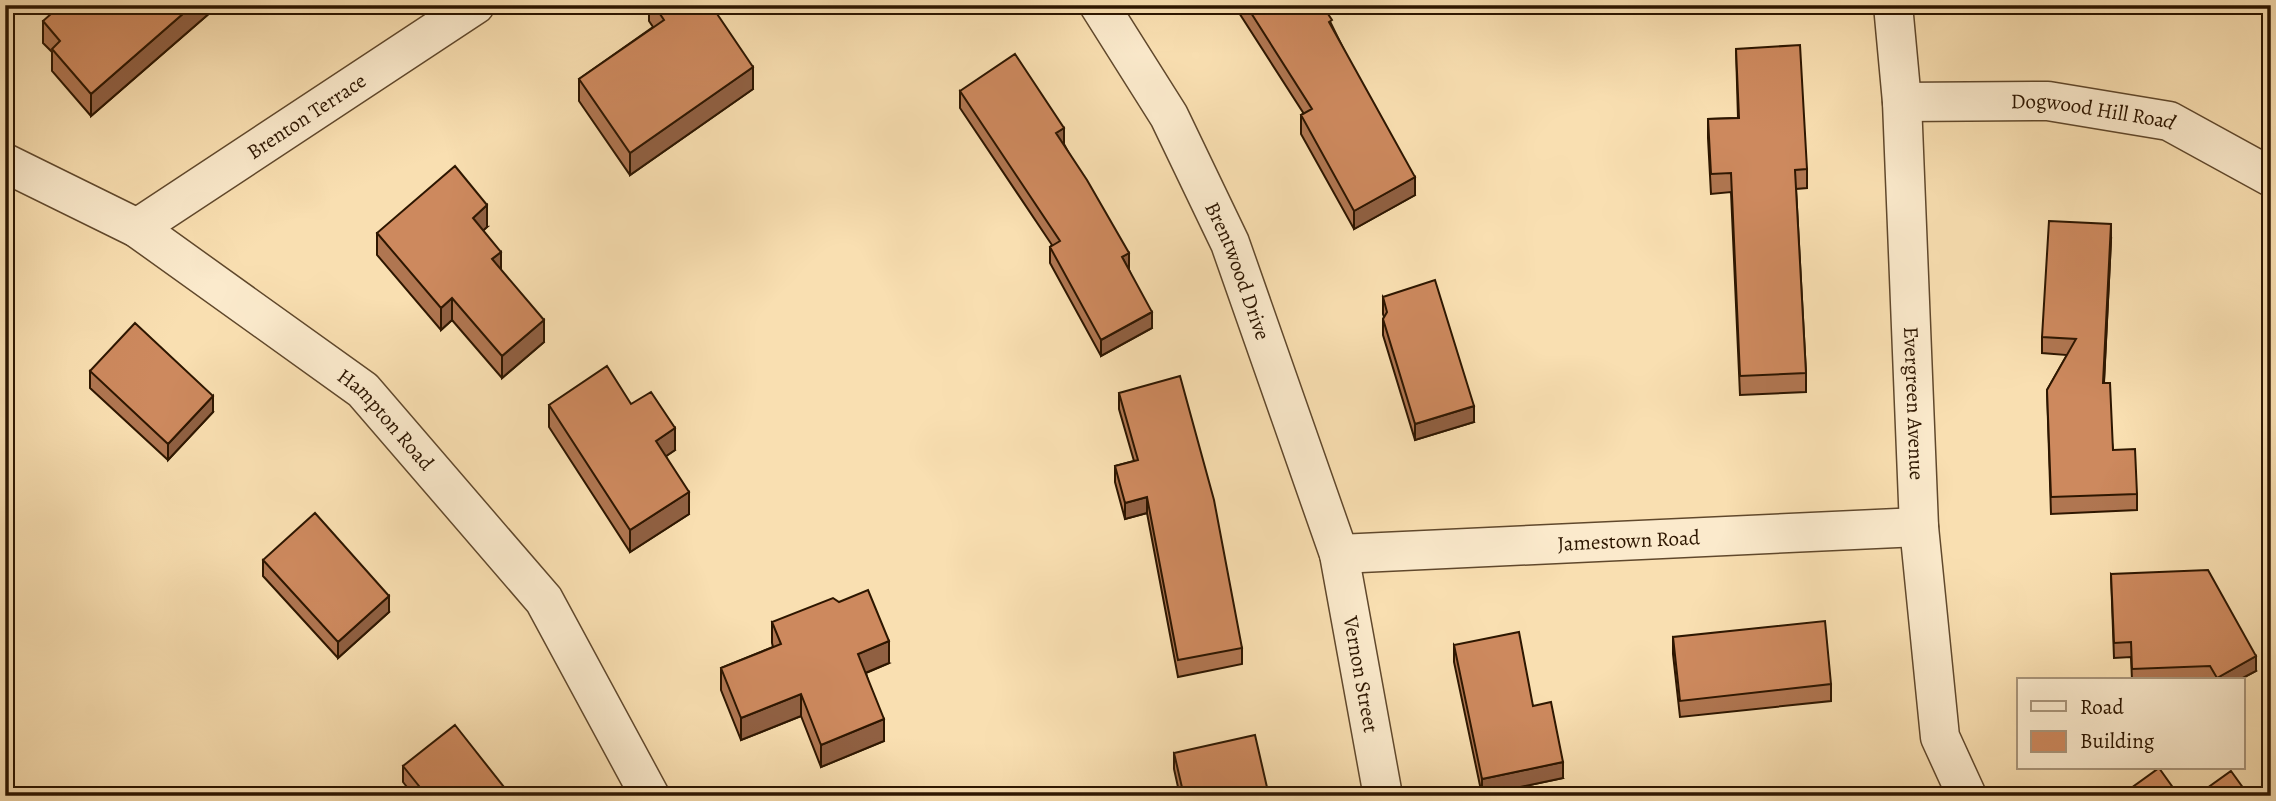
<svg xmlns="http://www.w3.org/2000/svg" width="2276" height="801" font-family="Alegreya,serif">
  <rect width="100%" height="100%" fill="#f9dfb1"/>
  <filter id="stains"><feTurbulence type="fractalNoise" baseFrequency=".00286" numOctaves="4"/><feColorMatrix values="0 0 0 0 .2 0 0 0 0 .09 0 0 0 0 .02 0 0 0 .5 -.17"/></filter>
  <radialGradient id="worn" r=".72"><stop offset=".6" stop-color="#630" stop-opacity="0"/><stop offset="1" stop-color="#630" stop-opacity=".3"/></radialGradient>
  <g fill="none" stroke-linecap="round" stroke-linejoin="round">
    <g stroke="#60482c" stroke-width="41">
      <g id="street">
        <path id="s1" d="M1099 5 1169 116 1230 243 1339 554 1383 796"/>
        <path id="s2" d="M1893 5 1902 102 1919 527 1940 737 1967 796"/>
        <path id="s3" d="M1902 102 2048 101 2169 121 2271 177"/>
        <path id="s4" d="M5 163 137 228 363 390 544 600 650 796"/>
        <path id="s5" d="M137 228 475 5"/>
        <path id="s6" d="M1339 554 1919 527"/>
      </g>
    </g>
    <use href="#street" stroke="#fbeacc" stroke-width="38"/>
  </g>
  <path fill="#b07651" stroke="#2d1600" stroke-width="2" d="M212 5V11L91 116 52 71V52L43 43V21Z
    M649 5H711L753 89 630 175 579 101V79L653 27 649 21Z
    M1234 5H1322L1415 195 1354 229 1301 134V115L1304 114Z
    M1736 49 1807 169V188L1796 189 1806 373V392L1740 395 1731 192 1711 194 1708 138V119L1738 118Z
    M960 91 1064 144 1129 270 1152 328 1101 356 1050 263V247L1052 245 960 108Z
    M487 227 483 230 501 270 544 342 502 378 452 320 441 330 377 255V233Z
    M2111 240 2104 383 2113 450 2137 494V510L2051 514 2047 390 2067 355 2042 353V337Z
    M1383 297 1474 422 1415 440 1383 335V319L1384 317 1383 314Z
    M90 371 213 412 168 460 90 388Z
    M1119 393 1242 648V664L1178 677 1147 513 1125 519 1115 482V466L1134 461 1119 409Z
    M631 404 675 450 666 456 689 514 630 552 549 427V405Z
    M263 560 389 612 338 658 263 576Z
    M2111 574 2256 671 2239 680H2132L2131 657 2114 658Z
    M772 622 889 663 866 673 884 741 821 767 801 716 741 740 721 690V668L773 647 772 643Z
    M1673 637 1831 684V701L1680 717 1673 654Z
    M1454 645 1563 778 1482 795 1454 662Z
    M1174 753 1269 796H1180L1174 769Z
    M403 766 511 796H414L403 782Z"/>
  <path fill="#906042" stroke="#2d1600" stroke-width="2" d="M193 5H212V11L91 116V94Z
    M753 67V89L630 175V153Z
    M1064 128V144L1056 149V133Z
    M1415 177V195L1354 229V211Z
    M487 205V227L473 240V218Z
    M2111 224V240L2103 400V383Z
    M501 252V273L492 259Z
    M1129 253V270L1122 257Z
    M452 298V320L441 330V308Z
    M1152 312V328L1101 356V340Z
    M544 320V342L502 378V356Z
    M213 396V412L168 460V444Z
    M1474 406V422L1415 440V424Z
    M675 428V450L656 463V441Z
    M689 492V514L630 552V530Z
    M1147 497V513L1125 519V503Z
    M389 596V612L338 658V642Z
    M889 641V663L858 676V654Z
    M2256 656V671L2239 680H2217V678Z
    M801 694V716L741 740V718Z
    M884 719V741L821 767V745Z
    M1563 762V778L1482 795V779Z"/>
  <path fill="#cd895e" stroke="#2d1600" stroke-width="2" d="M61 5H193L91 94 52 49 60 41 43 21Z
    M654 5H711L753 67 630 153 579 79 664 20Z
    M1246 5H1322L1332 20 1329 22 1415 177 1354 211 1301 115 1312 109Z
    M1800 45 1807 169 1795 170 1806 373 1740 376 1731 173 1711 174 1708 119 1739 118 1736 49Z
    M1015 54 1064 128 1056 133 1087 180 1129 253 1122 257 1152 312 1101 340 1050 247 1060 241 960 91Z
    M455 166 487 205 473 218 501 252 492 259 544 320 502 356 452 298 441 308 377 233Z
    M2049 221 2111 224 2103 383H2110L2113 450 2135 449 2137 494 2051 497 2047 390 2076 339 2042 337Z
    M1435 280 1474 406 1415 424 1383 319 1387 312 1383 297Z
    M135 323 213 396 168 444 90 371Z
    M607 366 631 404 651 392 675 428 656 441 689 492 630 530 549 405Z
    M1180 376 1214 500 1242 648 1178 660 1147 497 1125 503 1115 466 1138 460 1119 393Z
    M315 513 389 596 338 642 263 560Z
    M2208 570 2256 656 2217 678 2210 666 2132 669 2131 642 2114 643 2111 574Z
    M868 590 889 641 858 654 884 719 821 745 801 694 741 718 721 668 781 644 772 622 833 598 839 602Z
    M1825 621 1831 684 1680 701 1673 637Z
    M1519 632 1533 706 1551 702 1563 762 1482 779 1454 645Z
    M455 725 511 796H427L403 766Z
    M1255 735 1269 796H1204V793L1184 796 1174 753Z
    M2159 768 2179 796H2120Z
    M2231 771 2249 796H2196Z"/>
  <g text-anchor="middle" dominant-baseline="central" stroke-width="6" stroke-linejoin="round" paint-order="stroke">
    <g font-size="21" fill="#2d1600" stroke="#fbeacc">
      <text stroke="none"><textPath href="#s3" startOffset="192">Dogwood Hill Road</textPath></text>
      <text stroke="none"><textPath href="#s5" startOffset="203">Brenton Terrace</textPath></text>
      <text stroke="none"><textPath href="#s1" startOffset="301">Brentwood Drive</textPath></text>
      <text stroke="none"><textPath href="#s2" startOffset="399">Evergreen Avenue</textPath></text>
      <text stroke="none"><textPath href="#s4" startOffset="462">Hampton Road</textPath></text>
      <text stroke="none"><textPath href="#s6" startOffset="290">Jamestown Road</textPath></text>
      <text stroke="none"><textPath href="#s1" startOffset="724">Vernon Street</textPath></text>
    </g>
  </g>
  <rect width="2276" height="801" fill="none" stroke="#f9dfb1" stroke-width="28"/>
  <rect x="7" y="7" width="2262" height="787" fill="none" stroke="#2d1600" stroke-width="3.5"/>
  <rect x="14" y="14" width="2248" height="773" fill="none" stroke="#2d1600" stroke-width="2"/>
  <rect x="2017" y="678" width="228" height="91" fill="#fbeacc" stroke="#a9957a" stroke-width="2"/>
  <rect x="2031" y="701" width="35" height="10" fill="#fbeacc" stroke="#a9957a" stroke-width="2"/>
  <text x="2080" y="714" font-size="21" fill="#2d1600">Road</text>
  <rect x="2031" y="731" width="35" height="21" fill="#cd895e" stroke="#a9957a" stroke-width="2"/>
  <text x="2080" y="748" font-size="21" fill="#2d1600">Building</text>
  <rect width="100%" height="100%" filter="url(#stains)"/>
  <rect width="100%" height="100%" fill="url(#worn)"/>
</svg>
